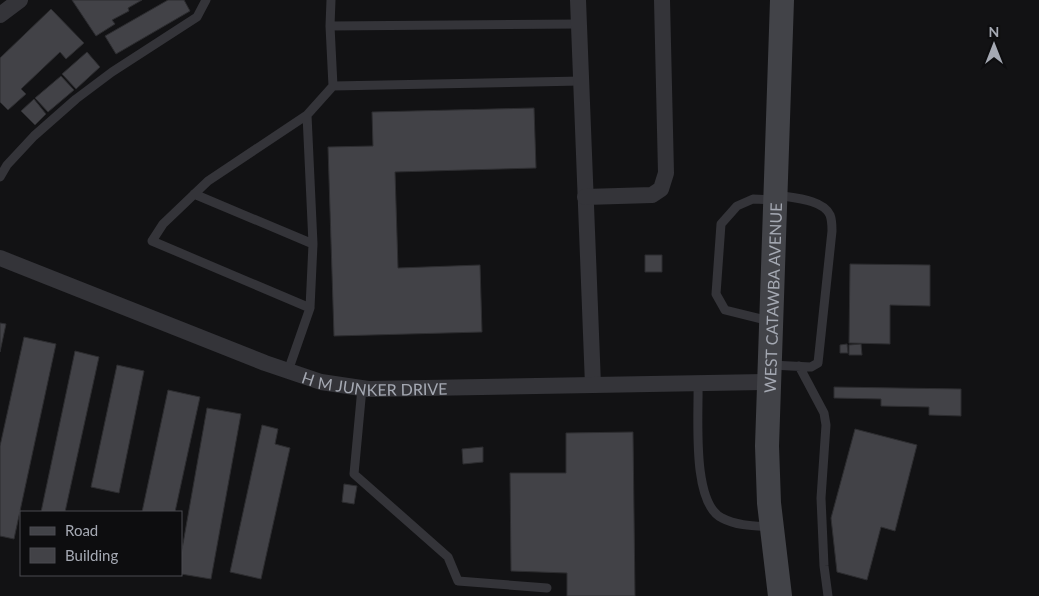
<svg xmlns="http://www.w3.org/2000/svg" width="1039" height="596" font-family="Lato,sans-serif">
  <rect width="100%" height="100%" fill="#121214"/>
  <path fill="#424247" stroke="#2d2d30" d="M72 0H142L128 8 129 11 112 20 115 24 96 36Z
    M168 0H184L190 11 116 54 105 36Z
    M51 9 84 43 66 59 60 52 21 89 26 94 8 110 0 102V58Z
    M87 52 100 67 76 89 62 74Z
    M61 76 74 90 48 112 35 98Z
    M34 99 46 114 35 125 21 111Z
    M534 108 536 168 395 172 398 268 480 265 482 332 334 336 328 147 373 146 372 112Z
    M645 255H662V272H645Z
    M850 264 930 265V306L890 305V344L849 343Z
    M0 323 6 324 0 352Z
    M24 337 56 344 14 539 0 536V446Z
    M847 344 848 353H840V345Z
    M861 344 862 355H849V345Z
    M75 351 99 357 65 512H41Z
    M117 365 144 371 119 493 91 487Z
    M834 387 961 389V416L929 415V407L881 406V399L834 398Z
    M168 390 200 397 175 512H142Z
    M207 408 241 414 211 579 181 574V555Z
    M262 425 278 429 275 444 290 448 261 579 230 572Z
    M855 429 917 445 895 531 881 527 867 580 837 572 831 518Z
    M633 432 635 596H567V573L511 571 510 473H566V433Z
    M483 447V462L463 464 462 449Z
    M344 484 357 486 354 504 342 502Z"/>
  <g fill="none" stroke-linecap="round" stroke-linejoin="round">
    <path stroke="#343439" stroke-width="9" d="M330 26 331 0
      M333 86 581 81
      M307 115 313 244
      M0 177 7 165 34 136 76 99 112 72 197 17 206 0
      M194 194 313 244 310 308
      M770 321 725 310 716 294 721 224 737 206 753 199 774 200
      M771 365 811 367 818 363 832 231C832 226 832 220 830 215 823 199 792 198 776 195
      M799 366 824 413 826 425 821 498 824 566 828 596
      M288 371 310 308 152 241 163 224 208 181 307 115 333 86 330 26 579 24
      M698 384C699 414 691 503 722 518 737 526 755 526 771 527
      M362 388 354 474 448 557 458 581 547 588"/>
    <g stroke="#343439" stroke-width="16">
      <path d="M578 0 593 385"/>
      <path d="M0 15 20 0"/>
      <path d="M585 197 652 195 661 189 666 173 662 0"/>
      <path id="s1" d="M0 258 265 363 321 382 368 389 770 382"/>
    </g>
    <path stroke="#424348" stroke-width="24" id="s2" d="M780 596 769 503 767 446 782 0"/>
  </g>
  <g text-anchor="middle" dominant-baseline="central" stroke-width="4" stroke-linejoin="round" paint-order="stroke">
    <g font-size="16" fill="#a5a9b3" stroke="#0d0d0f">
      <text stroke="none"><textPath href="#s2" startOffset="299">WEST CATAWBA AVENUE</textPath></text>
      <text stroke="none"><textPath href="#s1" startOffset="398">H M JUNKER DRIVE</textPath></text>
    </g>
  </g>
  <rect x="20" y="511" width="162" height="65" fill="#0d0d0f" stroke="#4a4b51"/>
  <rect x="30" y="527" width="25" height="8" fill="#424348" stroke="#4a4b51"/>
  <text x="65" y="536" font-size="15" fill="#a5a9b3">Road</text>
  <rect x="30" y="548" width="25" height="15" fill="#424247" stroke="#4a4b51"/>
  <text x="65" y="561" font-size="15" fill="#a5a9b3">Building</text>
  <g transform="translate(994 45)" stroke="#0d0d0f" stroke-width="4" paint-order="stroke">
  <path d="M0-4L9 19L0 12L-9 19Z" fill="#a5a9b3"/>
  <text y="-8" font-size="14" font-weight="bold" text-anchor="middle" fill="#a5a9b3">N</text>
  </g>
</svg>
